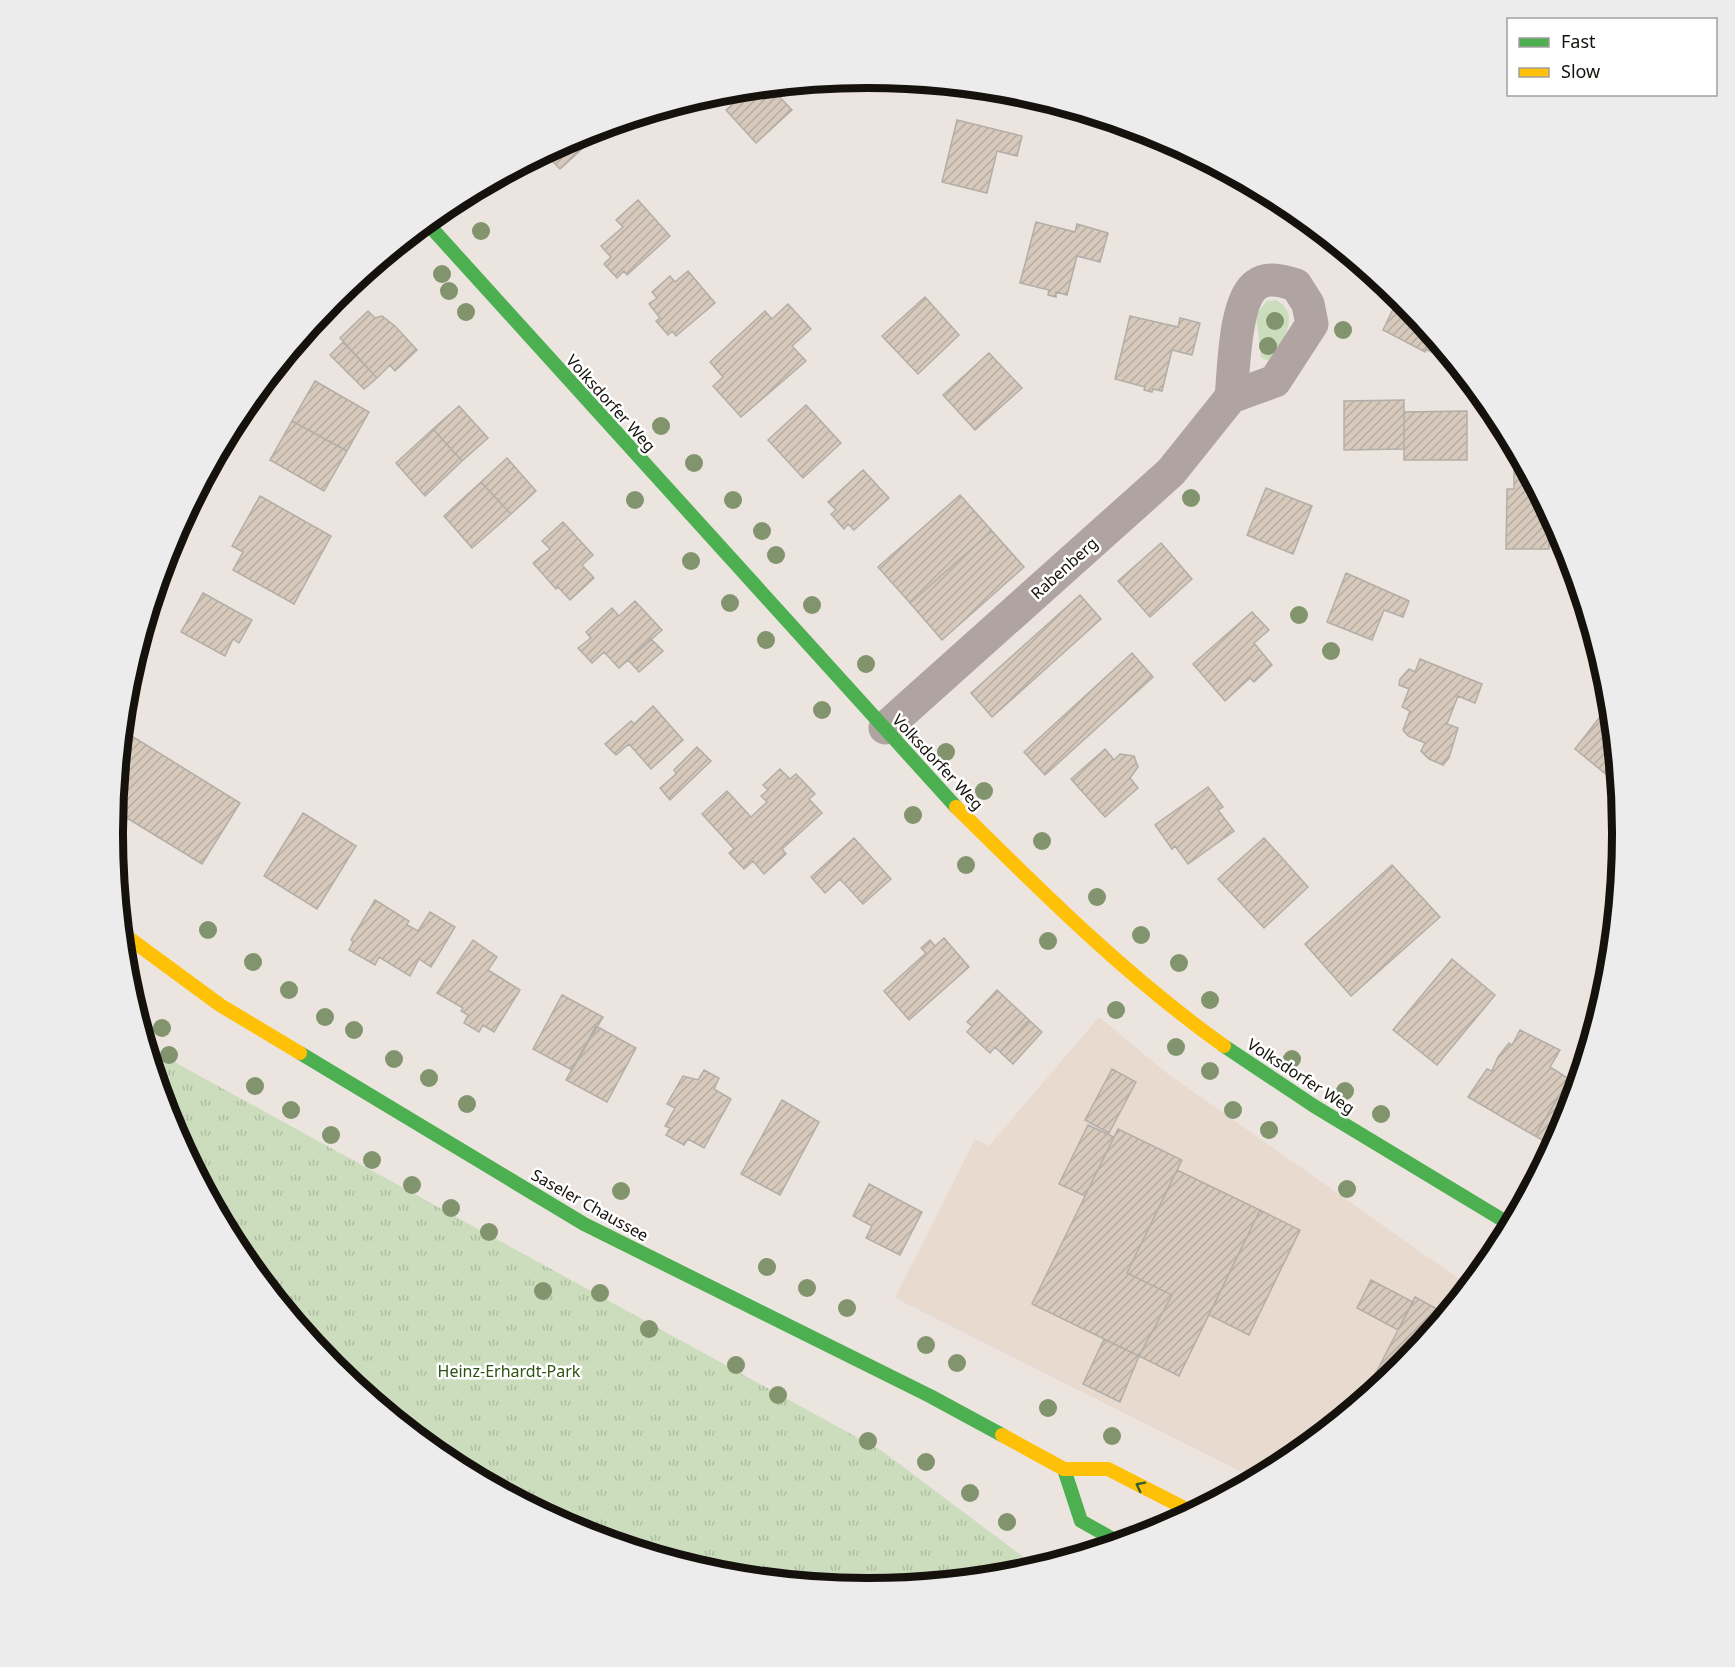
<svg xmlns="http://www.w3.org/2000/svg" width="1735" height="1667" font-family="'Noto Sans',sans-serif">
  <defs>
    <pattern id="park-tufts" width="24" height="20" patternUnits="userSpaceOnUse" patternTransform="scale(1.5)"><rect width="24" height="20" fill="#ccddbd"/><path d="M3 7l-1-3M5 7V3M7 7l1-3M15 17l-1-3M17 17v-4M19 17l1-3" fill="none" stroke="#aebda1"/></pattern>
    <pattern id="building-hatch" width="6" height="6" patternUnits="userSpaceOnUse" patternTransform="scale(1.5)"><rect width="6" height="6" fill="#d7c9bb"/><path d="M-1 1l2-2M0 6l6-6M5 7l2-2" fill="none" stroke="#b8aca0"/></pattern>
  </defs>
  <rect width="100%" height="100%" fill="#ebe4df"/>
  <path fill="#e9dad0" d="M1099 1017 1168 1074 1469 1286 1401 1368 1287 1462 1263 1475 1250 1468 1246 1474 895 1298 975 1139 989 1146Z"/>
  <path fill="#ccddbd" d="M1276 300C1303 314 1281 343 1271 359L1266 360 1261 357 1256 315 1267 301Z"/>
  <path fill="url(#park-tufts)" d="M147 1047 882 1451 1038 1568 1015 1575 867 1589 720 1574 578 1531 447 1461 333 1367 239 1253 169 1122Z"/>
  <path fill="url(#building-hatch)" stroke="#b2aea9" stroke-width="1.5" d="M865 78 860 90 840 81Z
    M771 88 792 110 756 143 726 110 749 90Z
    M957 120 1022 136 1017 156 997 151 987 193 942 182Z
    M574 138 583 148 560 169 546 155 524 175 518 168Z
    M638 200 670 236 627 275 624 271 617 278 604 264 611 257 601 246 623 227 616 220Z
    M1036 222 1075 232 1077 224 1108 233 1100 262 1077 256 1067 295 1056 292V297L1048 295 1049 290 1020 283Z
    M688 271 715 303 676 336 672 331 668 335 656 321 660 318 649 304 657 298 652 292 670 276 675 282Z
    M925 297 959 335 918 374 882 336Z
    M1399 297 1438 344 1433 353 1426 349 1425 352 1383 330Z
    M788 304 811 329 792 346 806 361 741 417 713 386 723 377 710 362 765 311 772 319Z
    M368 311 375 318 382 316 395 326 417 350 395 371 390 365 377 378 340 338Z
    M1130 316 1178 327 1180 318 1200 323 1192 355 1172 350 1162 391 1153 389 1152 392 1144 390 1145 387 1115 379Z
    M343 342 377 378 364 389 330 355Z
    M989 353 1022 388 975 430 943 395Z
    M315 381 369 412 347 451 292 421Z
    M1404 400V449L1344 450V401Z
    M806 405 841 443 803 478 768 440Z
    M459 406 488 438 462 461 433 429Z
    M1467 411V460H1404V412Z
    M292 421 347 451 324 491 270 460Z
    M433 429 462 461 425 496 396 463Z
    M507 458 536 491 511 514 481 482Z
    M1514 463H1522L1550 515 1549 549H1506L1507 489H1514Z
    M863 470 889 498 854 530 848 524 844 529 831 514 836 510 828 502Z
    M481 482 511 514 472 548 444 516Z
    M1266 488 1312 506 1293 554 1247 535Z
    M960 495 992 531 910 603 878 567Z
    M260 496 331 536 294 604 233 570 243 552 232 546Z
    M563 522 593 555 582 565 594 578 570 600 558 587 556 589 533 563 550 549 542 541Z
    M992 531 1024 567 942 640 910 603Z
    M1161 543 1192 579 1150 617 1118 581Z
    M1346 573 1409 601 1403 617 1384 610 1372 640 1327 622Z
    M203 593 252 620 239 643 233 639 225 656 181 632Z
    M1080 595 1101 619 992 717 971 693Z
    M635 601 662 630 619 668 604 652 592 663 578 648 591 638 586 632 612 608 619 616Z
    M1252 612 1269 630 1254 643 1272 665 1254 682 1250 678 1225 701 1193 664Z
    M651 639 663 651 639 672 628 660Z
    M1132 653 1153 677 1045 775 1024 752Z
    M1420 659 1482 684 1475 703 1458 696 1447 724 1458 728 1449 758 1443 765 1429 759 1421 751 1425 743 1408 736 1403 730 1410 711 1402 707 1409 689 1399 685 1400 679 1409 669 1415 672Z
    M653 706 683 740 651 769 629 744 616 755 605 744 631 721 634 724Z
    M1607 708 1611 712 1618 784 1575 749Z
    M122 730 240 803 202 864 114 810Z
    M697 747 711 761 670 800 660 788 676 774 674 770Z
    M1105 749 1114 760 1120 754 1134 756 1138 767 1130 778 1138 788 1105 817 1071 779Z
    M780 769 790 779 796 774 815 794 809 799 822 813 782 849 786 854 764 874 753 861 744 869 729 853 734 849 702 814 727 791 751 817 767 802 761 796 768 790 763 785Z
    M1208 787 1223 807 1218 810 1234 831 1188 864 1175 846 1172 849 1155 825Z
    M303 813 356 846 317 909 264 876Z
    M854 838 891 879 863 904 840 879 825 893 811 877Z
    M1264 838 1308 887 1264 928 1218 879Z
    M1392 865 1440 917 1351 996 1305 944Z
    M375 900 409 921 407 925 418 931 430 912 455 927 431 967 419 959 410 976 379 957 375 965 349 950 353 942 351 940Z
    M944 938 969 967 909 1020 884 991 926 953 921 948 930 940 935 946Z
    M473 940 497 957 488 970 520 990 494 1032 483 1025 479 1032 464 1023 468 1015 461 1011 463 1008 437 993Z
    M1452 959 1495 995 1437 1065 1393 1030Z
    M997 990 1029 1020 1000 1052 995 1047 990 1053 967 1032 972 1026 967 1022Z
    M562 995 603 1017 572 1070 533 1049Z
    M1029 1020 1042 1032 1013 1064 1000 1052Z
    M596 1026 636 1048 607 1102 566 1080Z
    M1520 1030 1560 1050 1550 1067 1569 1079 1535 1136 1468 1097 1487 1069 1492 1071 1498 1057 1509 1043 1512 1045Z
    M1112 1069 1136 1082 1109 1133 1085 1120Z
    M704 1070 719 1078 714 1089 731 1099 704 1148 688 1139 684 1145 666 1135 670 1128 665 1126 675 1108 667 1104 683 1076 698 1080Z
    M1569 1079 1577 1083 1565 1123 1553 1146 1535 1136Z
    M782 1100 819 1122 780 1195 741 1174Z
    M1088 1125 1114 1137 1085 1196 1059 1184Z
    M1118 1129 1182 1160 1127 1273 1172 1295 1139 1356 1032 1304Z
    M1177 1170 1260 1210 1179 1376 1139 1356 1172 1295 1127 1273Z
    M869 1184 922 1212 900 1255 866 1238 872 1226 853 1216Z
    M1260 1210 1300 1230 1249 1335 1209 1315Z
    M1371 1280 1413 1302 1398 1330 1357 1308Z
    M1415 1297 1446 1314 1401 1368 1368 1396 1365 1394Z
    M1104 1339 1139 1356 1120 1402 1083 1384Z"/>
  <g fill="none" stroke-linecap="round" stroke-linejoin="round">
    <path stroke="#b0a4a2" stroke-width="33" d="M885 728 1171 472 1231 397 1275 381 1312 324 1308 304 1296 285C1284 281 1267 276 1256 285 1234 301 1234 370 1231 397"/>
    <path stroke="#4caf50" stroke-width="14" d="M427 223 956 807
      M1224 1046 1314 1106 1511 1225
      M300 1053 584 1224 930 1396 1002 1435
      M1064 1469 1081 1521 1120 1543"/>
    <path stroke="#ffc107" stroke-width="14" d="M956 807C1041 891 1126 976 1224 1046
      M122 933 220 1005 300 1053
      M1002 1435 1064 1469H1108L1192 1512"/>
  </g>
  <g fill="#81946e">
    <circle cx="481" cy="231" r="9"/>
    <circle cx="442" cy="274" r="9"/>
    <circle cx="449" cy="291" r="9"/>
    <circle cx="466" cy="312" r="9"/>
    <circle cx="1275" cy="321" r="9"/>
    <circle cx="1343" cy="330" r="9"/>
    <circle cx="1268" cy="346" r="9"/>
    <circle cx="661" cy="426" r="9"/>
    <circle cx="694" cy="463" r="9"/>
    <circle cx="1191" cy="498" r="9"/>
    <circle cx="635" cy="500" r="9"/>
    <circle cx="733" cy="500" r="9"/>
    <circle cx="762" cy="531" r="9"/>
    <circle cx="776" cy="555" r="9"/>
    <circle cx="691" cy="561" r="9"/>
    <circle cx="730" cy="603" r="9"/>
    <circle cx="812" cy="605" r="9"/>
    <circle cx="1299" cy="615" r="9"/>
    <circle cx="766" cy="640" r="9"/>
    <circle cx="1331" cy="651" r="9"/>
    <circle cx="866" cy="664" r="9"/>
    <circle cx="822" cy="710" r="9"/>
    <circle cx="946" cy="752" r="9"/>
    <circle cx="984" cy="791" r="9"/>
    <circle cx="913" cy="815" r="9"/>
    <circle cx="1042" cy="841" r="9"/>
    <circle cx="966" cy="865" r="9"/>
    <circle cx="1097" cy="897" r="9"/>
    <circle cx="208" cy="930" r="9"/>
    <circle cx="1141" cy="935" r="9"/>
    <circle cx="1048" cy="941" r="9"/>
    <circle cx="253" cy="962" r="9"/>
    <circle cx="1179" cy="963" r="9"/>
    <circle cx="289" cy="990" r="9"/>
    <circle cx="1210" cy="1000" r="9"/>
    <circle cx="1116" cy="1010" r="9"/>
    <circle cx="325" cy="1017" r="9"/>
    <circle cx="162" cy="1028" r="9"/>
    <circle cx="354" cy="1030" r="9"/>
    <circle cx="1176" cy="1047" r="9"/>
    <circle cx="169" cy="1055" r="9"/>
    <circle cx="394" cy="1059" r="9"/>
    <circle cx="1292" cy="1059" r="9"/>
    <circle cx="1210" cy="1071" r="9"/>
    <circle cx="429" cy="1078" r="9"/>
    <circle cx="255" cy="1086" r="9"/>
    <circle cx="1345" cy="1091" r="9"/>
    <circle cx="467" cy="1104" r="9"/>
    <circle cx="291" cy="1110" r="9"/>
    <circle cx="1233" cy="1110" r="9"/>
    <circle cx="1381" cy="1114" r="9"/>
    <circle cx="1269" cy="1130" r="9"/>
    <circle cx="331" cy="1135" r="9"/>
    <circle cx="372" cy="1160" r="9"/>
    <circle cx="412" cy="1185" r="9"/>
    <circle cx="1347" cy="1189" r="9"/>
    <circle cx="621" cy="1191" r="9"/>
    <circle cx="451" cy="1208" r="9"/>
    <circle cx="489" cy="1232" r="9"/>
    <circle cx="767" cy="1267" r="9"/>
    <circle cx="807" cy="1288" r="9"/>
    <circle cx="543" cy="1291" r="9"/>
    <circle cx="600" cy="1293" r="9"/>
    <circle cx="847" cy="1308" r="9"/>
    <circle cx="649" cy="1329" r="9"/>
    <circle cx="926" cy="1345" r="9"/>
    <circle cx="957" cy="1363" r="9"/>
    <circle cx="736" cy="1365" r="9"/>
    <circle cx="778" cy="1395" r="9"/>
    <circle cx="1048" cy="1408" r="9"/>
    <circle cx="1112" cy="1436" r="9"/>
    <circle cx="868" cy="1441" r="9"/>
    <circle cx="926" cy="1462" r="9"/>
    <circle cx="970" cy="1493" r="9"/>
    <circle cx="1007" cy="1522" r="9"/>
  </g>
  <defs><path id="oneway-chevron" d="M-2-3.5L2.5 0L-2 3.5" fill="none" stroke-width="1.6" stroke-linecap="round" stroke-linejoin="round" transform="scale(1.5)"/></defs>
  <use stroke="#30602e" href="#oneway-chevron" transform="translate(1140 1486) rotate(-153)"/>
  <g text-anchor="middle" dominant-baseline="central" stroke-width="5" stroke-linejoin="round" paint-order="stroke">
    <g font-size="16" fill="#15110d" stroke="#fff">
      <text transform="translate(611 403) rotate(48)">Volksdorfer Weg</text>
      <text transform="translate(1064 568) rotate(-42)">Rabenberg</text>
      <text transform="translate(938 762) rotate(47)">Volksdorfer Weg</text>
      <text transform="translate(1301 1076) rotate(33)">Volksdorfer Weg</text>
      <text transform="translate(590 1205) rotate(29)">Saseler Chaussee</text>
    </g>
    <g font-size="16" fill="#2b5211" stroke="#fff">
      <text x="509" y="1371">Heinz-Erhardt-Park</text>
    </g>
  </g>
  <path d="M0 0H1735V1667H0ZM867 88H868A744 744 0 0 1 1612 832V834A744 744 0 0 1 868 1578H867A744 744 0 0 1 123 834V832A744 744 0 0 1 867 88Z" fill="#ececec" fill-rule="evenodd"/>
  <path fill="none" stroke="#15110d" stroke-width="8" d="M867 88H868A744 744 0 0 1 1612 832V834A744 744 0 0 1 868 1578H867A744 744 0 0 1 123 834V832A744 744 0 0 1 867 88Z"/>
  <rect x="1507" y="18" width="210" height="78" fill="#ffffff" stroke="#a1a09e" stroke-width="1.5"/>
  <rect x="1519" y="38" width="30" height="9" fill="#4caf50" stroke="#a1a09e" stroke-width="1.5"/>
  <text x="1561" y="48" font-size="18" fill="#15110d">Fast</text>
  <rect x="1519" y="68" width="30" height="9" fill="#ffc107" stroke="#a1a09e" stroke-width="1.5"/>
  <text x="1561" y="78" font-size="18" fill="#15110d">Slow</text>
</svg>
